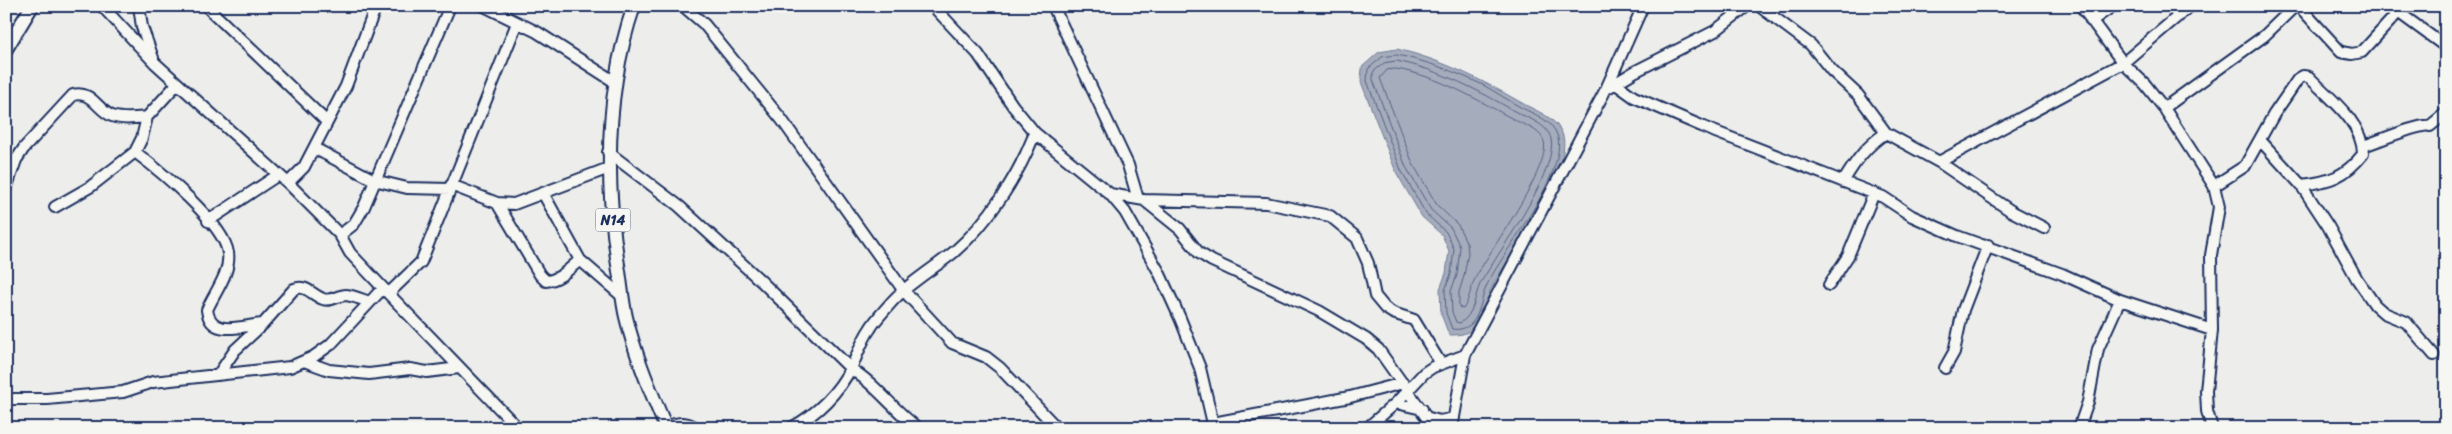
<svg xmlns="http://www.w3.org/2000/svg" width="2452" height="434" font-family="Sriracha,sans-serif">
  <rect width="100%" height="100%" fill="#edeeec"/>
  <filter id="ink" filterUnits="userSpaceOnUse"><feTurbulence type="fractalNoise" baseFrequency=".02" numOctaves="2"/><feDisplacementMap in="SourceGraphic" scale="10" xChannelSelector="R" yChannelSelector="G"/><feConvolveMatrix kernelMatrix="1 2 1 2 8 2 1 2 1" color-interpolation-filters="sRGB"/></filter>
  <g filter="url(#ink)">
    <path fill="#a5acbc" stroke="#6e7a96" d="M1397 49C1443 60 1482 80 1522 103 1536 111 1553 116 1561 131 1579 162 1507 258 1492 287 1485 299 1485 318 1474 328 1466 335 1458 335 1449 335L1441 314 1440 289 1446 273 1449 251 1442 235 1422 217 1396 172 1361 82 1362 67 1379 52Z"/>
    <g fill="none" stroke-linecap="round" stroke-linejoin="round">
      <path stroke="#526184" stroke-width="1" d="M1397 55C1426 61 1456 72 1483 85 1496 92 1509 101 1522 108 1534 114 1553 121 1557 135 1570 171 1501 253 1486 287 1481 299 1480 316 1470 325 1464 329 1458 330 1452 329L1446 313 1445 290 1451 274 1454 249 1446 232 1426 214 1401 170 1367 81 1368 69 1382 57Z
        M1397 61C1440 70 1478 90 1516 112 1527 118 1548 124 1551 139 1557 165 1515 229 1500 252 1494 262 1486 273 1480 284 1474 298 1474 315 1460 323L1456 322 1452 312 1451 291 1457 275 1460 247 1451 228 1431 210 1406 167 1373 80V72L1384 63Z
        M1396 69C1439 76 1477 100 1515 120 1524 125 1538 129 1543 139 1556 162 1485 256 1474 281 1470 290 1469 301 1463 309L1459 307V292L1464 276 1468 253 1467 244 1458 225 1437 205 1413 164 1380 78 1387 70Z"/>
      <g stroke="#1b2f5e" stroke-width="14">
        <path id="minor" d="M102 6 155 63 288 183 340 235 350 253 383 288 518 428
          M139 6 142 27 153 58
          M206 6 327 122
          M484 6 537 32 615 82
          M683 6 704 24 782 120 904 291 952 343 986 357 1000 368 1057 428
          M933 6 978 54 1013 106 1035 133 1110 194 1125 212 1159 272 1180 318 1200 368 1214 428
          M1053 6 1128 165 1138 199
          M1759 6 1811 45 1832 71 1858 95 1886 133 1939 162 2011 211 2044 228
          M2081 6 2123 63 2145 84 2164 108 2214 186 2219 207 2211 255 2212 330 2206 391 2207 411 2212 428
          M2171 6 2179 16
          M2299 6 2341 52 2352 54 2362 52 2404 6
          M2398 12 2446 47
          M2091 21 2113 6
          M1616 84 1634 97 1713 131 1883 197 1912 216 1957 236 2062 274 2120 300 2212 330
          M1606 89 1643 6
          M2164 108 2264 36 2295 6
          M2260 140 2301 185 2328 226 2357 279 2375 305 2384 313 2406 322 2434 355
          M2363 146C2376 142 2421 123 2430 126L2446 113
          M314 148 374 180 407 188 450 189
          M135 152C159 170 224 223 228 253 231 273 214 293 207 310 211 339 244 325 263 324
          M608 152 679 206 761 281 851 369C876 384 893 410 918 428
          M1939 162 2123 63 2190 6
          M1843 182C1855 162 1866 146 1886 133
          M288 183 304 167 346 86 376 6
          M451 185 497 203 514 204 609 168
          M2214 186 2245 166 2274 114 2298 79 2303 76 2309 77C2329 98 2363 122 2363 154 2345 177 2329 182 2301 185
          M6 189 16 160 24 148 73 95C92 90 97 110 112 116 123 120 136 118 147 117
          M543 193 580 260 623 297
          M1110 194 1144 200 1266 203 1330 216 1357 238 1368 263 1375 296 1385 308 1393 313 1414 320 1441 364
          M1144 200 1180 229 1199 253 1212 261 1319 311 1366 339 1378 349 1434 428
          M497 203 540 275 546 281C560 280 570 268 580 260
          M55 207 90 187 135 152 142 138 147 117 177 84
          M208 221 278 175
          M340 235 354 224 364 207 450 6
          M1829 285 1848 256 1874 193
          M389 293 421 262 517 23
          M304 361 329 370 369 374 410 369 427 372 459 368
          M1945 368 1954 352 1963 310 1988 245
          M218 375 235 350 263 324 294 289C306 284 312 295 323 299 331 302 338 295 346 295 354 296 363 300 370 302
          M6 399H47L123 392 153 382 290 367 313 357 330 345 383 288
          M1396 403 1422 409
          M1429 418 1440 421 1454 418
          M666 427C676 423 686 420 696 428
          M791 428C817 414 838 393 852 366 858 354 862 340 870 329 875 320 883 312 889 305 907 284 933 269 954 252 989 222 1018 176 1035 133
          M1207 428 1213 423 1350 397 1403 383
          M1367 428 1396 403 1424 373 1433 367 1465 355
          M1452 428 1465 355 1606 89 1634 72 1715 31 1747 6
          M2079 428 2088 402 2098 349 2120 300"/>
      </g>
      <g stroke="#1b2f5e" stroke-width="16">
        <path id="major" d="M634 6C605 90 605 178 618 265 621 282 622 300 626 317 635 355 651 392 666 428
          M6 49 32 6"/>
      </g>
      <use href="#minor" stroke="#f6f6f2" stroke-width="10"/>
      <use href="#major" stroke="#f6f6f2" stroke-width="12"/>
    </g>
  </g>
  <g text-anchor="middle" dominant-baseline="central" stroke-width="5" stroke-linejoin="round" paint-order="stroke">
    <rect fill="#f6f6f2" stroke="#5d6b8a" stroke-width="1" x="595.5" y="208.5" width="35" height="23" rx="4"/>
    <g font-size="14" font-weight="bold" fill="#1b2f5e">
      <text x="613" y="220">N14</text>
    </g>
  </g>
  <rect width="2452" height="434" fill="none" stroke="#f6f6f2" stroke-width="25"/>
  <rect x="12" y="12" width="2427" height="409" fill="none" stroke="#1b2f5e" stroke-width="2" filter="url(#ink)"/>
</svg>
